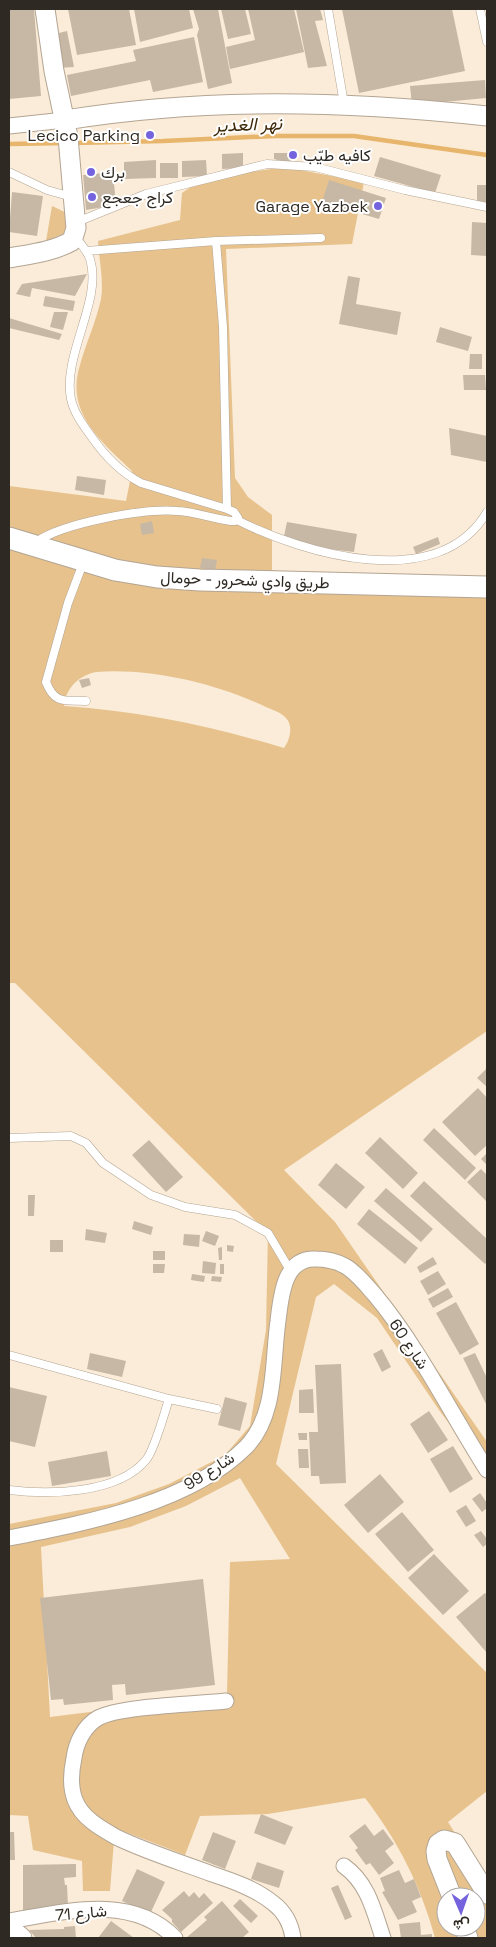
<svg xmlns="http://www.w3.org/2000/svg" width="496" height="1947" font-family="'Space Grotesk',Vazirmatn,sans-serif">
  <rect width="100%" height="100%" fill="#faecd8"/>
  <path fill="#e7c28d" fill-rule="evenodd" d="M284 167 364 182 352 244 226 249 235 478 248 497 272 515V570L324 578 487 581V1031L284 1170 335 1222 487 1442V1474L439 1410 377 1318 334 1284 316 1297 276 1464 487 1673V1791L448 1822 487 1884V1938H435C421 1886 398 1841 365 1798L268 1814 200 1816 185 1855 115 1828 110 1891H83L82 1861 33 1850 28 1816 9 1815V1524L116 1503 169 1484 225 1455 250 1426 266 1330 268 1233 15 983H9V486L126 501 132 471C101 441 65 413 80 365 86 343 96 322 101 299 104 282 99 259 98 241L180 220 182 193 202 179ZM96 672C151 668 214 683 264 706 270 709 280 712 285 717 294 725 290 740 284 748 211 726 140 711 64 706 66 688 78 676 96 672ZM240 1478 290 1559 230 1562 227 1695 50 1717 41 1547 130 1527 186 1506ZM446 1897H476V1927H446Z
    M52 206 71 215 65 233 46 241Z"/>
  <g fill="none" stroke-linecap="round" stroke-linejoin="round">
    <path stroke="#e7b56c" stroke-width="4.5" d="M73 143 163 141 275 136H354L487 155
      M9 144 65 143"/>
  </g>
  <path fill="#c6b8a5" d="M9 9H34L41 96 9 99Z
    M68 9H129L136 45 77 55Z
    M134 9H189L193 28 140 42Z
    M193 9H218L232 83 208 89 197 35 199 29Z
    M221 9H245L251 34 228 39Z
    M248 9H294L304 52 230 69 226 47 255 40Z
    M296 9H320L323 20 315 21 327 66 308 68Z
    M342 9H452L465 71 359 93Z
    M67 31 74 67 57 68 59 33Z
    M194 37 203 82 153 92 150 80 71 96 67 75 136 61 133 50Z
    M485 80 486 98 412 105 410 86Z
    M243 153V168L222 169V154Z
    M274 153H291L292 161 288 163 274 159Z
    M380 157 441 175 435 193 374 176Z
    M156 160V178L124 179V162Z
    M206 160 207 176 182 177V161Z
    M160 163H178V178H160Z
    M113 172 116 205 86 210 83 175Z
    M329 180 386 198 379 219 322 202Z
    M477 185H487V203H477Z
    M12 192 43 196 37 236 9 232Z
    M472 222 487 223V256L471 255Z
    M87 274 75 296 32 288 30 297 16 294 22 284Z
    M348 276 360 278 356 304 401 312 397 335 339 324Z
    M45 296 75 301 73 311 43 306Z
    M54 312H68L63 330 50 327Z
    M9 318 62 334 59 340 9 328Z
    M440 327 472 337 468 351 436 342Z
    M470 354H482V369H469Z
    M463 375H485L486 390H464Z
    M449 428 487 436V462L451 455Z
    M77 476 106 480 104 495 75 490Z
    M152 521 154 533 142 535 140 524Z
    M287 522 357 534 354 552 320 548 284 536Z
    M438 537 440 544 416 554 413 547Z
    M202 558 217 560 215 570 200 568Z
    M89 678 91 685 82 688 79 680Z
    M486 1069 487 1070V1087L477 1078Z
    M478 1088 487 1098V1145L475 1156 442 1122Z
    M434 1128 476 1168 465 1180 423 1140Z
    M380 1137 418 1173 403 1189 365 1153Z
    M149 1140 183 1177 166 1192 132 1155Z
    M487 1153V1165L481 1159Z
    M336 1163 365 1187 346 1209 318 1185Z
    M481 1169 487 1175V1202L467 1182Z
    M424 1181 487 1239V1262L485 1264 410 1196Z
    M386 1188 433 1229 421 1242 374 1201Z
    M28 1195H35L34 1216H28Z
    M369 1209 418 1248 405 1264 357 1224Z
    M134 1221 153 1227 151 1235 132 1229Z
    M86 1229 107 1233 105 1243 85 1240Z
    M206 1231 219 1236 215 1246 202 1241Z
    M184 1234 200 1235 199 1247 183 1245Z
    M50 1240H63V1252H50Z
    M227 1245 234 1246 233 1252 227 1251Z
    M222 1247V1260H219L218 1248Z
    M153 1251H165V1260H153Z
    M433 1257 437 1264 420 1273 417 1267Z
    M203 1261 216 1263 215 1274 202 1273Z
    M153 1264H165L164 1273H153Z
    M220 1264H224V1274H220Z
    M438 1271 446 1284 428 1295 420 1281Z
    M192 1274 205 1276 204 1282 191 1280Z
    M212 1276 222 1277 221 1282 211 1281Z
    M448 1288 453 1297 433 1308 428 1299Z
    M456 1302 479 1344 460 1355 436 1313Z
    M382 1349 391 1367 382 1372 373 1354Z
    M90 1353 126 1361 122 1377 87 1369Z
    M475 1353 487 1378 486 1404 463 1358Z
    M341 1364 346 1483 320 1484 319 1476H311L309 1432H318L315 1365Z
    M9 1387 47 1396 35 1447 9 1441Z
    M313 1389 314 1413H299V1390Z
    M225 1397 247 1403 240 1431 218 1425Z
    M429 1411 448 1440 428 1453 410 1424Z
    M298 1433H307V1440H299Z
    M453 1446 473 1479 450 1493 430 1459Z
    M298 1449H308L309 1468H299Z
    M107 1451 111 1476 52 1486 48 1462Z
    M380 1474 404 1502 368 1533 344 1505Z
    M480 1493 487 1503V1508L482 1512 472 1499Z
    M466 1505 476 1521 466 1527 456 1511Z
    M402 1512 434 1550 408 1572 375 1534Z
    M481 1531 487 1539V1544L483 1547 474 1535Z
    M434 1554 469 1591 443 1615 408 1578Z
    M203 1579 215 1685 126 1695 125 1684 112 1685 113 1700 64 1705 63 1699 51 1700 40 1598Z
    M485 1593 487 1595V1653L456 1617Z
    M261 1814 293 1827 285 1845 254 1833Z
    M365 1824 374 1836 383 1829 394 1844 385 1851 394 1863 379 1875 370 1863 366 1865 355 1850 358 1848 349 1836Z
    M9 1832H14L15 1860H9Z
    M213 1832 236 1841 225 1869 202 1860Z
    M257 1862 284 1871 279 1888 251 1879Z
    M76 1864V1877L64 1878 65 1885H67L68 1906 23 1911V1865Z
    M137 1869 165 1882 150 1914 122 1901Z
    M399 1870 405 1883 414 1879 421 1897 412 1901 417 1912 398 1920 382 1892 385 1891 380 1878Z
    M338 1885 352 1917 345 1920 331 1888Z
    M184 1891 189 1897 194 1892 199 1898 204 1893 213 1903 181 1932 172 1922V1919L162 1910Z
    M240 1899 258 1916 251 1923 233 1906Z
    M222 1901 249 1932 242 1938H186L207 1920 204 1917Z
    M111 1921 134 1938H98Z
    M420 1922 421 1935 432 1934V1938H401L399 1924Z
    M75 1926 76 1938H36L29 1930 64 1929V1927Z"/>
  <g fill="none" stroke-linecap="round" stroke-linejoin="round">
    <g stroke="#b3a593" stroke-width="9">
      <path id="service" d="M328 9 344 104
        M480 9 487 42
        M9 172 47 190 72 197
        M77 222 146 194 267 164 315 167 405 190 487 207
        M216 241 321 238
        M86 251 216 241 223 327 227 509
        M237 520C304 554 439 594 487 512
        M36 542C63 523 144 508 178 511 196 512 213 519 231 521H235L238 518 234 512 227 509 141 483C120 472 104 455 91 436 83 425 74 413 71 399 62 355 103 300 90 259 87 250 81 244 75 237
        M83 563 68 603 46 682C55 705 65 700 86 701
        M9 1138 71 1136 86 1143 103 1163 151 1195 185 1207 235 1215 268 1233 290 1270
        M9 1355 169 1399 217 1409
        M9 1490C49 1495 118 1494 146 1460 155 1449 164 1414 169 1399"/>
    </g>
    <g stroke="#b3a593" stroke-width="17">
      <path id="minor" d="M9 126 65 120
        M9 1538C85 1523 189 1504 246 1447 277 1415 272 1363 278 1321 281 1296 284 1257 316 1259 326 1259 336 1261 345 1266 356 1272 366 1285 375 1295 419 1348 450 1412 487 1470
        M226 1701C199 1704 119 1706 98 1718 84 1726 76 1743 74 1758 71 1772 70 1787 75 1800 82 1818 100 1828 116 1837 147 1852 180 1862 212 1874 233 1881 256 1889 273 1903 285 1912 291 1924 293 1938
        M344 1866C368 1883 374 1911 383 1938
        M9 1921C64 1912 132 1893 175 1938"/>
    </g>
    <g stroke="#b3a593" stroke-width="21">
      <path id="tertiary" d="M65 120C206 97 346 101 487 116
        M9 258C31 254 52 252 72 241L76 228 68 137 54 71 45 9
        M452 1897 437 1859 436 1851 438 1844 444 1840 455 1843 487 1894
        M9 1927 22 1938
        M464 1927 468 1938"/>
    </g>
    <g stroke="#b3a593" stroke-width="23">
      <path id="secondary" d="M9 538 115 570 157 577 200 580 487 587"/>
    </g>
    <use href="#service" stroke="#fff" stroke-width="8"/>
    <use href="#minor" stroke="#fff" stroke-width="15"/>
    <use href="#tertiary" stroke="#fff" stroke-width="19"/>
    <use href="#secondary" stroke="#fff" stroke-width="21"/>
  </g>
  <g fill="#7563de" stroke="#fff" stroke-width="2">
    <circle cx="150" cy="135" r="5"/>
    <circle cx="293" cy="155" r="5"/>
    <circle cx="91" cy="172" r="5"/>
    <circle cx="92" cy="197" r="5"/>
    <circle cx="378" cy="206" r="5"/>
  </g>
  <g text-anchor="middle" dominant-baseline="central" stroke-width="4" stroke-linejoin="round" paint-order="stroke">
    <g font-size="16" fill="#2e2922" stroke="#fff" text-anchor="start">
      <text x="140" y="135" text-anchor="end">Lecico Parking</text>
      <text x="303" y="155">كافيه طيّب</text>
      <text x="101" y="172">برك</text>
      <text x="102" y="197">كراج جعجع</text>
      <text x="368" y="206" text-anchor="end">Garage Yazbek</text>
    </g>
    <g font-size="16" fill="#2e2922" stroke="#fff">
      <text transform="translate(245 580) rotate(2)">طريق وادي شحرور - حومال</text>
      <text transform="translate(409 1344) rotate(56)">شارع 60</text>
      <text transform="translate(209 1471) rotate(-32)">شارع 99</text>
      <text transform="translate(81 1913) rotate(-5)">شارع 71</text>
    </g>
    <g font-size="18" font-style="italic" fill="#3e2a09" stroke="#fff">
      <text transform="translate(248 124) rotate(-2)">نهر الغدير</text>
    </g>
  </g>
  <rect width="496" height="1947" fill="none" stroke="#2e2922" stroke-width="20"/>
  <g transform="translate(461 1912) rotate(178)"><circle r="24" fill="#ffffff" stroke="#aba9a7"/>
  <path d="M0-4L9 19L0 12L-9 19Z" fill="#7563de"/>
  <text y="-8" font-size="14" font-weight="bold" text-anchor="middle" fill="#2e2922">ش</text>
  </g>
</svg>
